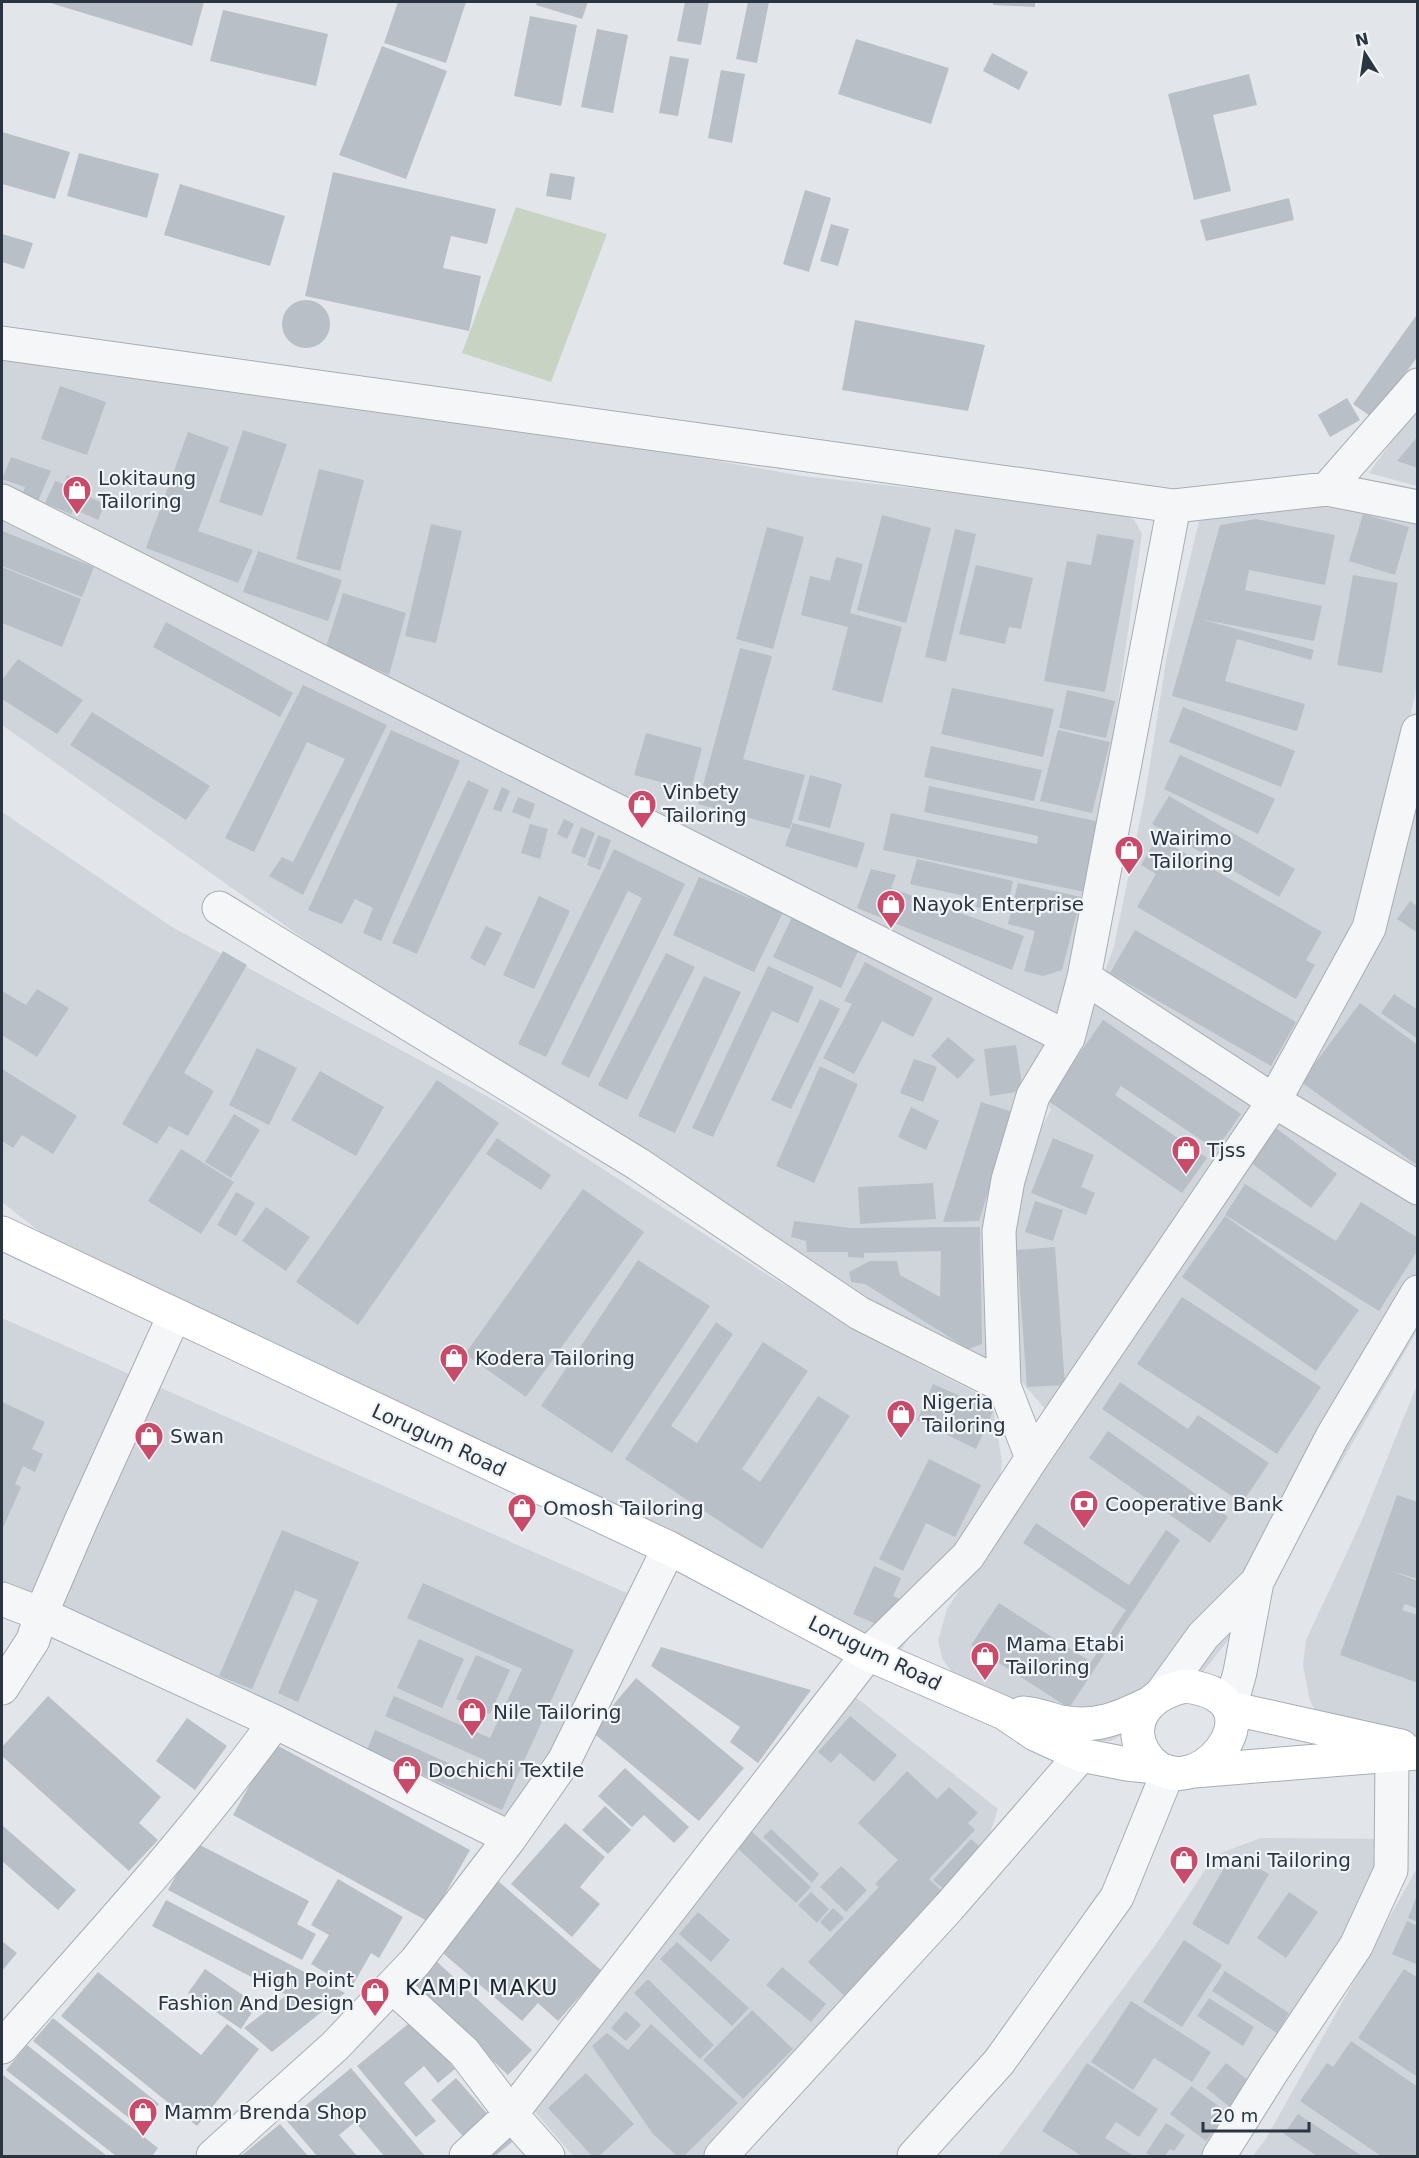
<svg xmlns="http://www.w3.org/2000/svg" width="1419" height="2158" font-family="'DejaVu Sans',sans-serif">
  <rect width="100%" height="100%" fill="#e2e6ea"/>
  <path fill="#d0d5dc" d="M2 355 612 442 802 476 1123 511 1135 521 1142 534 1077 989 1035 1063 990 1369 878 1309 355 975 2 725Z
    M1417 406V486L1369 473Z
    M1271 503 1362 510 1417 522V687L1386 817 1346 940 1285 1062 1046 1410 1019 1379 1011 1228 1039 1131 1051 1110 1043 1097 1094 1003 1114 946 1145 796 1167 655 1199 521 1226 509Z
    M1417 772V1331L1266 1593 1178 1703 1111 1741 1059 1742 955 1676 943 1660 938 1641 947 1609 1099 1380 1324 1023Z
    M2 812 172 927 505 1106 771 1277 920 1364 992 1401 1002 1461 998 1494 887 1673 54 1243 2 1202Z
    M2 1318 627 1593 578 1705 508 1823 2 1583Z
    M1417 1385V1736L1346 1733 1319 1717 1310 1701 1303 1665 1306 1640 1362 1520Z
    M849 1692 998 1809 990 1833 714 2156H573L525 2100 648 1957 774 1802Z
    M1261 1838 1386 1839 1358 1916 1216 2156H998L1159 1940 1215 1855Z
    M1417 1868V2156H1253L1267 2137Z"/>
  <path fill="#c9d3c3" d="M516 207 607 234 551 382 462 353Z"/>
  <path fill="#b9bfc6" d="M47 2H204L192 46Z
    M398 2H466L446 63 384 43Z
    M537 2H588L582 19 536 5Z
    M685 2H709L701 45 677 41Z
    M748 2H769L757 63 736 59Z
    M993 2H1035V7L993 5Z
    M223 10 328 34 316 86 210 61Z
    M530 16 577 25 561 106 514 96Z
    M597 29 628 35 613 113 581 107Z
    M856 39 949 68 931 124 838 94Z
    M382 46 447 71 406 179 339 155Z
    M992 53 1028 72 1019 90 983 71Z
    M670 56 689 59 678 116 659 113Z
    M721 70 745 74 732 143 708 138Z
    M1249 74 1257 105 1213 115 1231 191 1194 200 1168 94Z
    M2 132 70 152 55 199 2 184Z
    M79 153 159 174 147 218 67 196Z
    M333 172 496 209 487 244 451 236 443 268 481 276 469 331 305 296Z
    M550 173 575 177 571 200 546 196Z
    M180 184 285 216 270 266 164 235Z
    M805 190 831 198 809 272 783 264Z
    M1289 198 1294 220 1206 241 1200 220Z
    M831 224 849 229 838 266 820 261Z
    M2 234 33 243 24 269 2 262Z
    M282 324a24 24 0 1 1 48 0a24 24 0 1 1-48 0Z
    M1418 313V356L1373 418 1353 404Z
    M855 320 985 345 968 411 842 390Z
    M60 386 106 402 87 455 41 439Z
    M1347 398 1360 420 1330 437 1318 415Z
    M243 430 287 444 262 516 219 502Z
    M188 432 229 447 198 531 253 550 238 583 146 548Z
    M1418 436V468L1397 461Z
    M11 457 51 471 38 501 22 495 25 487 2 479Z
    M319 469 364 480 340 571 296 559Z
    M67 475 77 480 73 489 82 493 71 514 45 503 55 481 64 484Z
    M83 494 105 504 98 520 76 510Z
    M1363 514 1409 527 1395 575 1349 561Z
    M882 515 931 528 906 623 857 610Z
    M1256 519 1335 535 1325 585 1249 570 1245 590 1322 606 1314 641 1200 619 1314 650 1311 660 1237 639 1225 681 1305 704 1297 731 1172 696 1220 525Z
    M431 524 462 531 436 643 405 636Z
    M767 527 804 537 773 649 736 639Z
    M955 529 976 534 946 662 925 657Z
    M2 531 94 567 82 597 2 566Z
    M1097 534 1134 540 1105 692 1044 681 1067 561 1091 565Z
    M258 551 342 580 328 621 243 592Z
    M836 557 863 564 850 613 902 627 882 703 832 690 848 627 801 615 810 576 830 581Z
    M976 565 1033 578 1021 629 1009 627 1005 644 959 634Z
    M2 567 81 599 62 647 2 623Z
    M1353 575 1398 583 1382 673 1337 665Z
    M343 593 406 613 389 675 326 647Z
    M166 622 293 693 280 717 153 647Z
    M740 648 772 656 743 759 805 775 790 829 698 804Z
    M18 659 83 700 57 734 2 699V680Z
    M303 685 387 725 303 895 269 876 282 857 293 862 345 759 307 742 254 852 225 838Z
    M952 688 1054 709 1043 757 941 734Z
    M1067 690 1115 701 1106 738 1059 728Z
    M1183 707 1295 751 1281 787 1169 742Z
    M92 712 210 786 186 820 70 745Z
    M391 730 460 761 381 941 363 933 373 908 355 899 342 924 308 910Z
    M1058 730 1110 742 1092 813 1040 801Z
    M646 733 702 748 691 790 634 775Z
    M931 746 1042 770 1034 801 924 777Z
    M1180 755 1275 799 1258 834 1164 789Z
    M810 775 842 784 830 828 798 820Z
    M468 780 489 790 417 954 392 943Z
    M929 786 1100 822 1085 892 883 850 891 813 1037 844 1038 836 924 812Z
    M502 787 510 791 501 812 493 809Z
    M1169 796 1295 869 1279 897 1152 824Z
    M518 797 535 804 530 819 512 812Z
    M564 819 574 824 567 839 557 834Z
    M793 823 865 843 857 868 785 846Z
    M530 824 548 829 540 859 521 853Z
    M581 827 595 833 585 858 571 853Z
    M598 835 611 840 600 870 587 865Z
    M1157 837 1322 932 1306 960 1315 965 1296 999 1137 907 1156 874 1141 865Z
    M614 849 685 884 589 1078 561 1064 642 898 628 891 546 1057 518 1044Z
    M917 859 1013 881 1006 913 976 907 978 899 910 884Z
    M871 869 896 875 891 888 1024 936 1012 970 857 908Z
    M699 877 783 912 754 972 673 935Z
    M1018 883 1081 897 1062 970 1043 976 1024 971 1035 931 1008 924Z
    M539 896 570 911 534 989 503 975Z
    M1410 901 1418 907V933L1397 919Z
    M792 917 859 949 841 988 773 957Z
    M486 926 502 933 485 966 470 958Z
    M1135 930 1296 1022 1271 1066 1110 973Z
    M223 951 247 965 184 1073 214 1091 188 1136 169 1126 157 1144 122 1124Z
    M666 953 695 967 627 1100 598 1085Z
    M865 962 933 998 913 1037 882 1021 854 1074 823 1058 852 1004 844 1001Z
    M768 966 814 987 798 1023 772 1011 713 1137 692 1128Z
    M704 976 741 992 675 1133 638 1116Z
    M37 989 69 1008 37 1057 2 1035V991L26 1005Z
    M1394 994 1418 1010V1039L1381 1013Z
    M820 999 840 1009 791 1109 771 1100Z
    M1360 1003 1418 1045V1166L1301 1082Z
    M1103 1020 1241 1114 1216 1150 1121 1086 1115 1095 1207 1158 1182 1193 1047 1100Z
    M948 1037 975 1060 958 1079 931 1056Z
    M1016 1045 1023 1091 990 1096 984 1049Z
    M257 1048 297 1068 269 1125 229 1105Z
    M914 1059 937 1067 923 1102 900 1093Z
    M820 1066 858 1084 814 1183 776 1166Z
    M2 1069 77 1116 53 1154 22 1135 13 1148 2 1141Z
    M320 1071 384 1107 356 1156 291 1120Z
    M437 1080 499 1123 358 1325 296 1282Z
    M981 1102 1013 1112 979 1221 943 1222Z
    M911 1107 939 1121 926 1150 898 1137Z
    M234 1114 260 1130 231 1178 205 1162Z
    M1276 1128 1337 1174 1311 1208 1250 1162Z
    M497 1138 551 1175 541 1190 486 1154Z
    M1053 1138 1094 1155 1081 1187 1095 1193 1086 1215 1031 1193Z
    M181 1149 234 1182 201 1234 148 1201Z
    M933 1183 936 1219 860 1224 858 1187Z
    M1245 1184 1336 1241 1361 1202 1418 1238V1250L1379 1311 1225 1215Z
    M583 1189 644 1232 526 1397 465 1354Z
    M236 1192 255 1203 236 1236 217 1225Z
    M1035 1201 1063 1210 1053 1241 1025 1232Z
    M266 1207 310 1237 286 1271 242 1241Z
    M1225 1216 1359 1310 1316 1371 1182 1277Z
    M794 1221 850 1228 980 1227 982 1344 968 1349 865 1284 851 1282 849 1272 870 1261H897L900 1275 940 1297 941 1251 864 1253V1258L848 1257V1252H807L806 1241 791 1237Z
    M1055 1247 1065 1385 1027 1387 1017 1250Z
    M638 1260 710 1306 612 1453 541 1406Z
    M1182 1297 1321 1387 1277 1454 1137 1364Z
    M716 1322 733 1334 671 1426 697 1443 763 1342 808 1371 742 1469 760 1482 818 1396 850 1416 762 1549 625 1459Z
    M1120 1382 1188 1429 1198 1415 1269 1463 1242 1503 1102 1409Z
    M933 1384 993 1411 976 1449 917 1420Z
    M2 1402 45 1422 32 1449 43 1454 35 1472 23 1466 15 1484 21 1487 2 1530Z
    M1108 1431 1228 1517 1210 1543 1089 1458Z
    M929 1459 981 1485 955 1537 926 1523 903 1571 879 1559Z
    M1397 1495 1418 1502V1579L1388 1570 1418 1581V1609L1405 1604 1402 1610 1418 1615V1683L1340 1655Z
    M1036 1523 1129 1585 1166 1530 1180 1540 1069 1708 971 1645 999 1603 1091 1662 1126 1610 1023 1543Z
    M282 1530 359 1562 298 1702 278 1693 318 1600 295 1590 252 1689 219 1676Z
    M874 1566 901 1578 893 1596 913 1604 899 1634 853 1614Z
    M423 1583 574 1650 502 1810 367 1750 375 1730 475 1775 482 1759 385 1716 394 1696 490 1738 522 1669 407 1618Z
    M419 1639 464 1659 442 1708 397 1688Z
    M661 1647 811 1690 758 1763 730 1742 740 1727 651 1666Z
    M476 1655 510 1670 490 1714 456 1699Z
    M636 1678 744 1768 699 1821 591 1731Z
    M48 1696 161 1797 139 1823 158 1840 129 1871 2 1756V1747Z
    M850 1716 897 1755 874 1782 840 1753 831 1763 818 1752Z
    M187 1718 227 1746 195 1790 156 1761Z
    M273 1743 470 1850 429 1922 233 1815Z
    M625 1768 689 1827 674 1843 644 1815 632 1827 598 1796Z
    M907 1771 937 1799 949 1787 978 1813 968 1823 975 1830 929 1879 951 1899 852 2003 808 1962 879 1887 875 1884 898 1860 858 1823Z
    M605 1806 631 1830 608 1854 582 1830Z
    M565 1823 605 1857 580 1887 600 1904 572 1937 511 1884Z
    M2 1825 76 1890 58 1910 2 1861Z
    M748 1828 811 1887 796 1903 733 1844Z
    M771 1829 819 1874 812 1883 763 1837Z
    M971 1839 992 1858 954 1898 933 1880Z
    M194 1842 309 1901 297 1924 316 1934 302 1960 168 1890Z
    M1232 1854 1269 1874 1228 1945 1192 1924Z
    M841 1866 867 1890 846 1912 820 1887Z
    M483 1868 602 1971 558 2021 538 2003 522 2021 423 1936Z
    M338 1879 403 1917 379 1958 371 1953 351 1988 311 1964 329 1935 311 1925Z
    M811 1892 829 1909 817 1923 798 1905Z
    M1289 1892 1318 1912 1286 1958 1257 1938Z
    M1417 1895H1418V1922L1408 1918Z
    M166 1900 345 1993 272 2052 244 2028 287 1995 152 1926Z
    M833 1908 844 1918 830 1932 820 1922Z
    M698 1912 730 1940 711 1962 679 1934Z
    M1407 1921 1418 1926V1965L1392 1954Z
    M1184 1940 1222 1965 1182 2027 1143 2002Z
    M2 1941 17 1953 2 1971Z
    M677 1942 749 2008 732 2026 660 1959Z
    M433 1958 532 2050 508 2075 410 1983Z
    M782 1967 826 2004 811 2022 766 1985Z
    M205 1969 257 2005 241 2029 188 1993Z
    M1404 1969 1418 1978V2077L1358 2038Z
    M1225 1971 1289 2013 1277 2033 1212 1991Z
    M98 1972 201 2055 227 2024 259 2049 197 2126 61 2016Z
    M648 1979 714 2045 700 2059 634 1993Z
    M1209 1998 1254 2027 1243 2046 1197 2016Z
    M1131 2001 1211 2052 1192 2082 1154 2058 1133 2090 1091 2062Z
    M752 2010 793 2049 743 2099 703 2060Z
    M626 2011 641 2025 626 2041 611 2028Z
    M53 2018 159 2104 140 2127 33 2041Z
    M413 2020 455 2069 438 2083 424 2066 404 2083 436 2121 416 2137 357 2066Z
    M651 2024 738 2103 684 2156H677L653 2134 592 2046 607 2033 628 2050Z
    M1351 2041 1418 2087V2156H1381L1300 2101 1327 2063 1333 2067Z
    M27 2045 158 2148 152 2156H116L6 2070Z
    M1087 2063 1158 2109 1139 2137 1116 2122 1105 2138 1134 2156H1082L1042 2131Z
    M1226 2063 1250 2082 1230 2107 1206 2088Z
    M351 2068 425 2156H384L355 2122 339 2135 357 2156H317L287 2121Z
    M586 2073 634 2124 599 2156H592L548 2108Z
    M3 2075 107 2156H2Z
    M456 2078 512 2142 495 2156H456L467 2141 431 2100Z
    M1191 2086 1227 2112 1206 2141 1170 2114Z
    M1298 2114 1362 2156H1317L1284 2134Z
    M1166 2123 1185 2135 1174 2151 1170 2149 1165 2156H1151L1146 2153Z
    M280 2124 308 2156H241Z"/>
  <g fill="none" stroke-linecap="round" stroke-linejoin="round">
    <g stroke="#a7adb4" stroke-width="35">
      <path id="street" d="M2 343 1174 506 1327 489 1418 507
        M1327 489 1418 385
        M2 501 1068 1038
        M219 908 638 1164 859 1313 1004 1386
        M1084 977 1274 1101 1418 1188
        M1032 1458 1274 1101 1369 928 1418 731
        M2 1599 41 1614 275 1722 510 1838
        M2 1688 33 1640 41 1614 81 1521 174 1316
        M1162 1693 1203 1636 1257 1582
        M1230 1708 1240 1672 1257 1582 1332 1437 1418 1292
        M392 1986 464 2052 511 2114 548 2156
        M2 2047C95 1941 192 1837 275 1722
        M213 2156 335 2046 416 1961 510 1838 564 1761 669 1548
        M466 2156 511 2114 868 1654 968 1556 1032 1458 1004 1386 999 1231 1008 1180 1033 1096 1068 1038 1084 977 1174 506
        M721 2156 949 1907 1081 1755
        M914 2156 999 2062 1117 1897 1168 1772
        M1219 2156 1273 2070 1356 1946 1391 1870 1392 1757"/>
    </g>
    <g stroke="#a7adb4" stroke-width="35">
      <path id="secondary" d="M2 1233 669 1548 868 1654 1004 1713 1035 1734 1081 1755 1127 1764 1156 1767
        M1186 1686C1292 1699 1187 1821 1144 1753 1124 1719 1154 1691 1186 1686Z
        M1230 1708 1401 1746
        M1023 1713C1036 1714 1049 1719 1061 1722 1094 1729 1119 1718 1148 1704
        M1194 1771 1418 1753"/>
    </g>
    <use href="#street" stroke="#f4f6f8" stroke-width="33"/>
    <use href="#secondary" stroke="#fff" stroke-width="33"/>
  </g>
  <defs>
    <g id="shop-pin" transform="scale(1.5)"><path d="M0 17L-7.5 6A9.5 9.5 0 1 1 7.5 6Z" fill="#ca4b69" stroke="#f1f4f7"/><path d="M-5-2.5h2.3a2.7 3.5 0 0 1 5.4 0H5L5.5 6h-11ZM-1.5-2.5h3a1.5 2.3 0 0 0-3 0Z" fill="#fff"/></g>
    <g id="bank-pin" transform="scale(1.5)"><path d="M0 17L-7.5 6A9.5 9.5 0 1 1 7.5 6Z" fill="#ca4b69" stroke="#f1f4f7"/><path d="M-6-4H6V4H-6ZM0-2.3a2.3 2.3 0 1 0 0 4.6a2.3 2.3 0 1 0 0-4.6Z" fill="#fff"/></g>
  </defs>
  <g fill-rule="evenodd">
    <use href="#shop-pin" x="77" y="490"/>
    <use href="#shop-pin" x="642" y="804"/>
    <use href="#shop-pin" x="1129" y="850"/>
    <use href="#shop-pin" x="891" y="904"/>
    <use href="#shop-pin" x="1186" y="1150"/>
    <use href="#shop-pin" x="454" y="1358"/>
    <use href="#shop-pin" x="901" y="1414"/>
    <use href="#shop-pin" x="149" y="1436"/>
    <use href="#bank-pin" x="1084" y="1504"/>
    <use href="#shop-pin" x="522" y="1508"/>
    <use href="#shop-pin" x="985" y="1656"/>
    <use href="#shop-pin" x="472" y="1712"/>
    <use href="#shop-pin" x="407" y="1770"/>
    <use href="#shop-pin" x="1184" y="1860"/>
    <use href="#shop-pin" x="375" y="1992"/>
    <use href="#shop-pin" x="143" y="2112"/>
  </g>
  <g text-anchor="middle" dominant-baseline="central" stroke-width="4.5" stroke-linejoin="round" paint-order="stroke">
    <g font-size="20" fill="#2a3541" stroke="#f1f4f7" text-anchor="start">
      <text x="98" y="478">Lokitaung<tspan x="98" dy="23">Tailoring</tspan></text>
      <text x="663" y="792">Vinbety<tspan x="663" dy="23">Tailoring</tspan></text>
      <text x="1150" y="838">Wairimo<tspan x="1150" dy="23">Tailoring</tspan></text>
      <text x="912" y="904">Nayok Enterprise</text>
      <text x="1207" y="1150">Tjss</text>
      <text x="475" y="1358">Kodera Tailoring</text>
      <text x="922" y="1402">Nigeria<tspan x="922" dy="23">Tailoring</tspan></text>
      <text x="170" y="1436">Swan</text>
      <text x="1105" y="1504">Cooperative Bank</text>
      <text x="543" y="1508">Omosh Tailoring</text>
      <text x="1006" y="1644">Mama Etabi<tspan x="1006" dy="23">Tailoring</tspan></text>
      <text x="493" y="1712">Nile Tailoring</text>
      <text x="428" y="1770">Dochichi Textile</text>
      <text x="1205" y="1860">Imani Tailoring</text>
      <text x="354" y="1980" text-anchor="end">High Point<tspan x="354" dy="23">Fashion And Design</tspan></text>
      <text x="164" y="2112">Mamm Brenda Shop</text>
    </g>
    <g font-size="20" fill="#2a3541" stroke="#f1f4f7">
      <text transform="translate(439 1440) rotate(25)">Lorugum Road</text>
      <text transform="translate(875 1653) rotate(26)">Lorugum Road</text>
    </g>
    <g font-size="22" letter-spacing="1.5" fill="#1c2632" stroke="#f1f4f7">
      <text x="482" y="1987">KAMPI MAKU</text>
    </g>
  </g>
  <rect width="1419" height="2158" fill="none" stroke="#2a3541" stroke-width="6"/>
  <g transform="translate(1365 54) rotate(348)" stroke="#f1f4f7" stroke-width="4.5" paint-order="stroke">
  <path d="M0-4.5L10 22L0 15L-10 22Z" fill="#2a3541"/>
  <text y="-9" font-size="16" font-weight="bold" text-anchor="middle" fill="#2a3541">N</text>
  </g>
  <path d="M1203 2122v9h106v-9" fill="none" stroke="#2a3541" stroke-width="3"/>
  <text x="1212" y="2122" font-size="18" fill="#2a3541" stroke="#f1f4f7" stroke-width="4.5" paint-order="stroke">20 m</text>
</svg>
